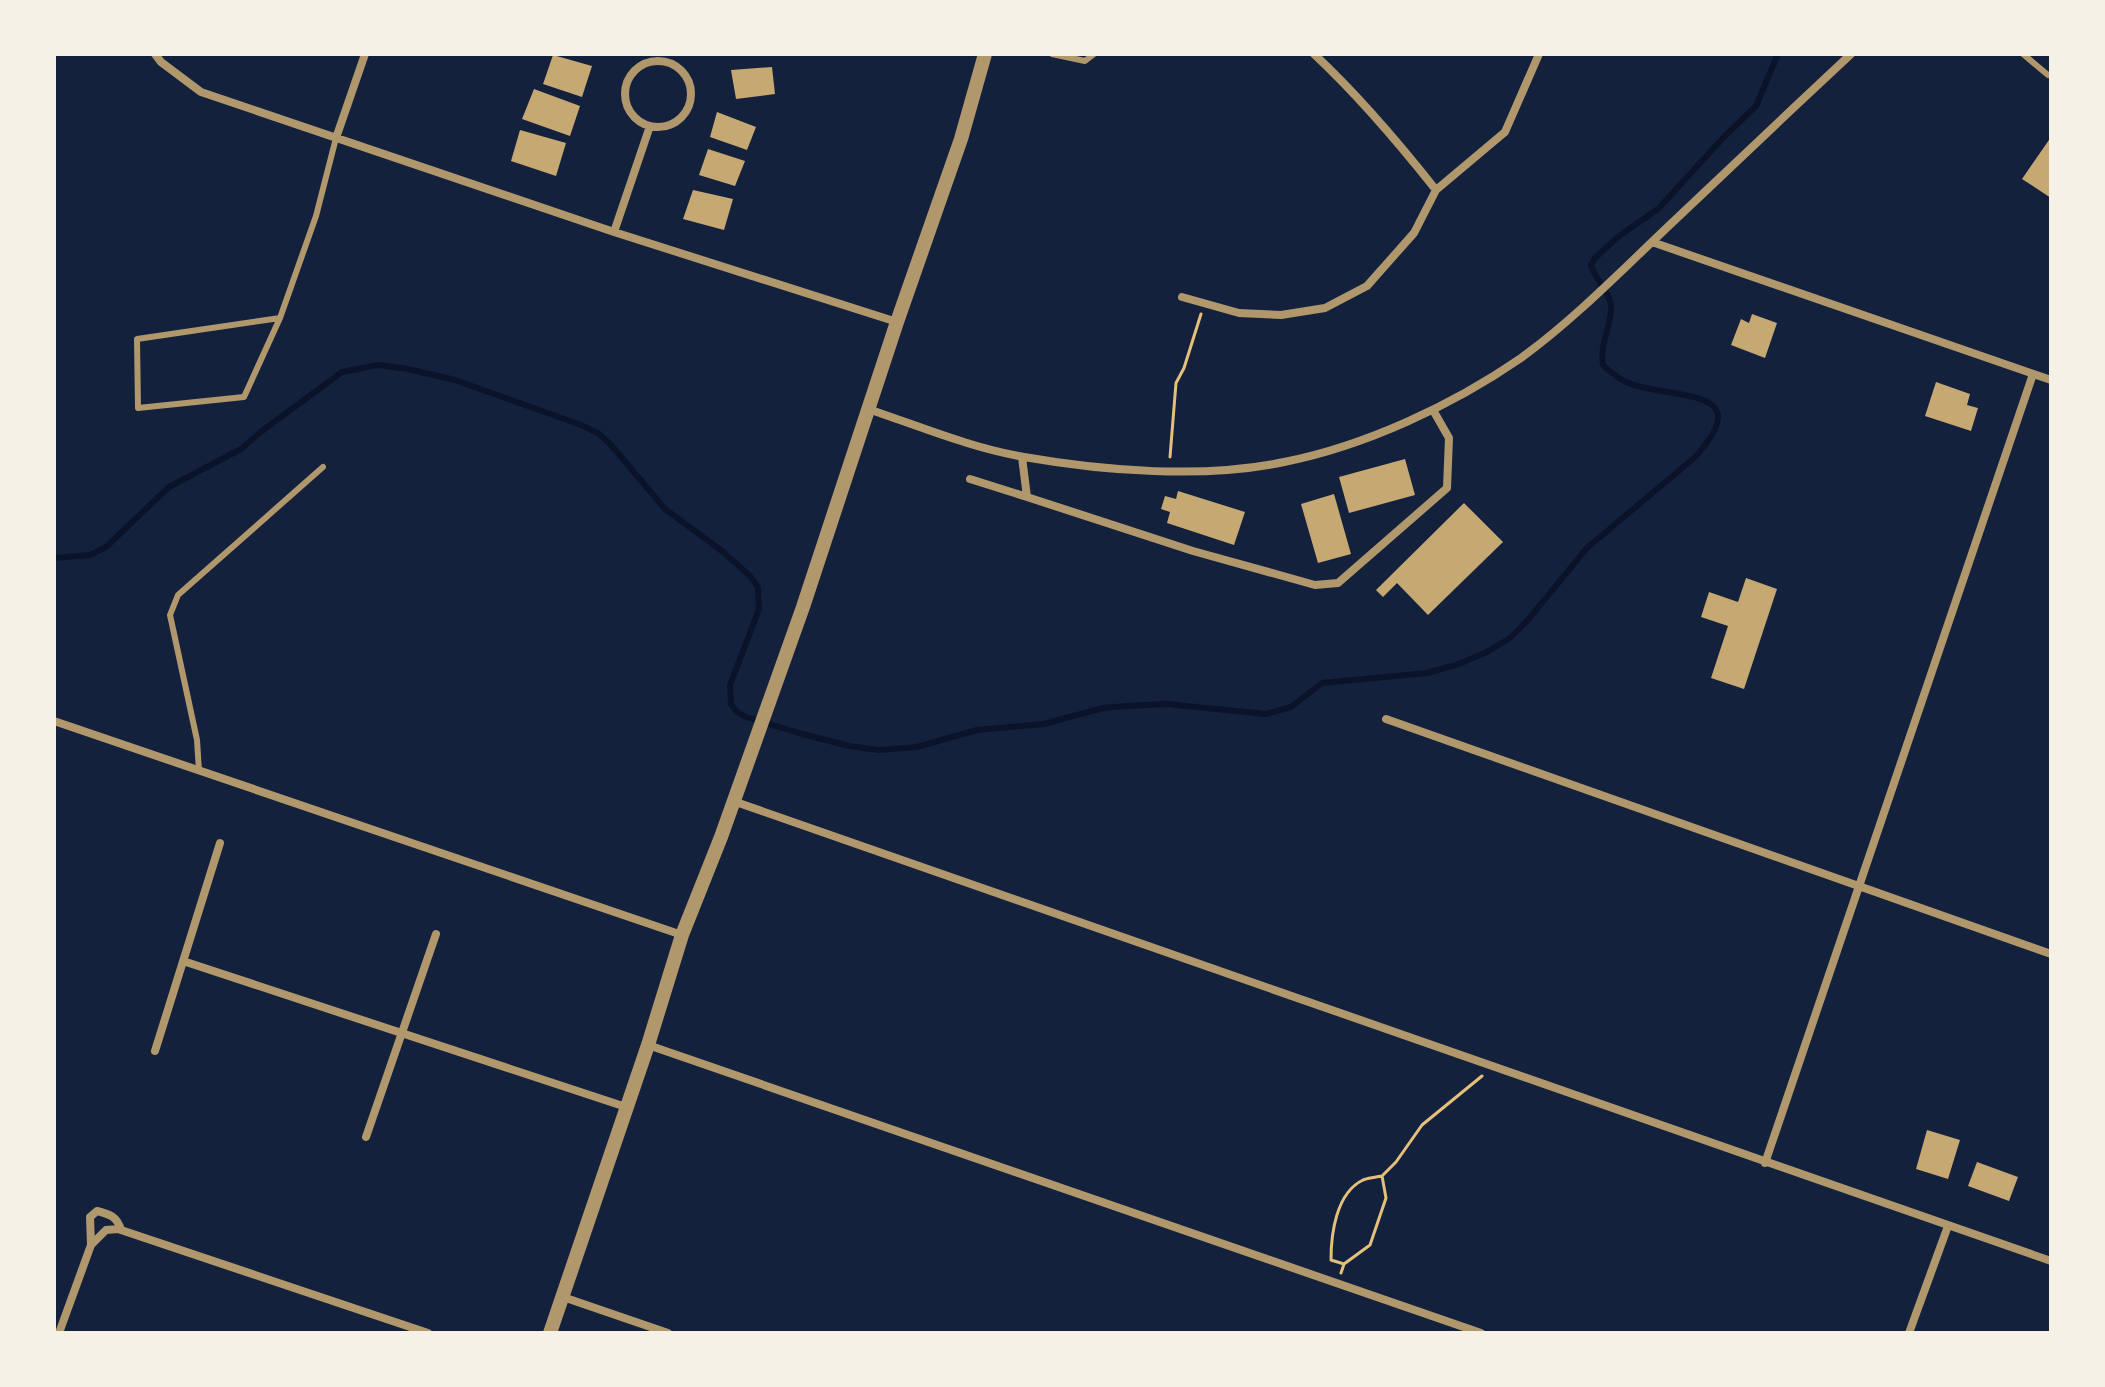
<svg xmlns="http://www.w3.org/2000/svg" width="2105" height="1387" font-family="'PT Sans',sans-serif">
  <rect width="100%" height="100%" fill="#14213d"/>
  <g fill="none" stroke-linecap="round" stroke-linejoin="round">
    <path stroke="#0b132b" stroke-width="6" d="M54 558 90 555 106 547 169 487 241 449 262 431 342 372 378 365 408 369 455 380 581 425 598 433 611 445 665 509 722 551 750 576 758 587 759 609 730 685 731 704 737 712 746 717 799 733 849 746 879 750 917 747 977 730 1044 724 1103 708 1126 706 1167 704 1266 714 1291 707 1322 683 1427 673 1459 664 1489 651 1510 638 1526 622 1587 548 1694 458C1761 386 1672 400 1628 383 1618 378 1611 373 1603 365 1599 344 1612 326 1611 306 1611 294 1595 279 1591 265L1595 258 1619 236 1658 209 1724 137 1756 106 1778 54"/>
  </g>
  <path fill="#c6a872" d="M553 55 592 66 582 97 543 84Z
    M772 67 775 94 736 99 731 70Z
    M534 89 580 106 570 136 522 119Z
    M717 112 756 127 747 150 710 137Z
    M520 130 566 143 556 176 511 161Z
    M2051 137V198L2022 179Z
    M708 149 745 161 735 186 699 175Z
    M693 190 733 199 724 230 683 219Z
    M1752 314 1777 323 1765 358 1731 345 1741 319 1749 323Z
    M1936 382 1970 394 1967 405 1978 408 1971 431 1925 416Z
    M1405 459 1415 495 1349 513 1339 477Z
    M1178 491 1245 512 1234 545 1167 523 1170 512 1161 509 1165 496 1176 499Z
    M1334 494 1351 554 1318 563 1301 504Z
    M1464 503 1503 542 1428 615 1397 583 1383 597 1376 590Z
    M1746 578 1777 589 1744 689 1711 678 1728 626 1701 617 1709 592 1738 602Z
    M1927 1130 1960 1140 1948 1179 1916 1169Z
    M1977 1162 2018 1177 2009 1201 1968 1186Z"/>
  <g fill="none" stroke-linecap="round" stroke-linejoin="round">
    <path stroke="#e5c07b" stroke-width="3" d="M1170 457 1176 383 1184 368 1201 314
      M1344 1264 1331 1260C1331 1234 1336 1193 1363 1180 1368 1178 1376 1177 1382 1176
      M1341 1273 1344 1264 1370 1245 1386 1198 1382 1176 1396 1162 1422 1125 1482 1076"/>
    <path stroke="#b1986c" stroke-width="6" d="M1052 54 1085 61 1094 54
      M2023 54 2048 75
      M280 318 244 397 138 408 137 339 280 318 316 216 336 138
      M199 771 197 740 170 615 178 595 323 467"/>
    <path stroke="#b1986c" stroke-width="8" d="M155 54 161 62 201 92 614 232 897 322
      M1314 54C1359 96 1398 142 1436 190
      M625 94a33 33 0 1 1 66 0a33 33 0 1 1-66 0Z
      M336 138 365 54
      M614 232 650 126
      M1652 242 2051 380
      M1182 297 1239 313 1281 315 1325 308 1367 286 1414 233 1436 190 1505 132 1539 54
      M868 409C919 426 971 448 1024 457 1104 471 1204 479 1284 462 1365 446 1453 405 1521 358 1576 318 1625 267 1675 220 1733 165 1792 109 1851 54
      M1022 457 1027 497 1193 551 1315 585 1338 583 1447 488 1449 438 1433 410
      M970 479 1027 497
      M1386 719 2051 954
      M54 721 682 935
      M733 801 2051 1261
      M183 961 626 1107
      M648 1045 1481 1333
      M155 1051 220 843
      M366 1137 436 934
      M1765 1163 2033 374
      M91 1245 90 1217 97 1211C109 1214 117 1216 121 1230
      M563 1297 668 1333
      M59 1333 91 1245 106 1230 118 1229 428 1333
      M1909 1333 1948 1226"/>
    <path stroke="#b1986c" stroke-width="14" d="M550 1333 648 1045 682 935 721 837 803 607 897 322 961 139 985 54"/>
  </g>
  <rect width="2105" height="1387" fill="none" stroke="#f6f1e7" stroke-width="112"/>
</svg>
